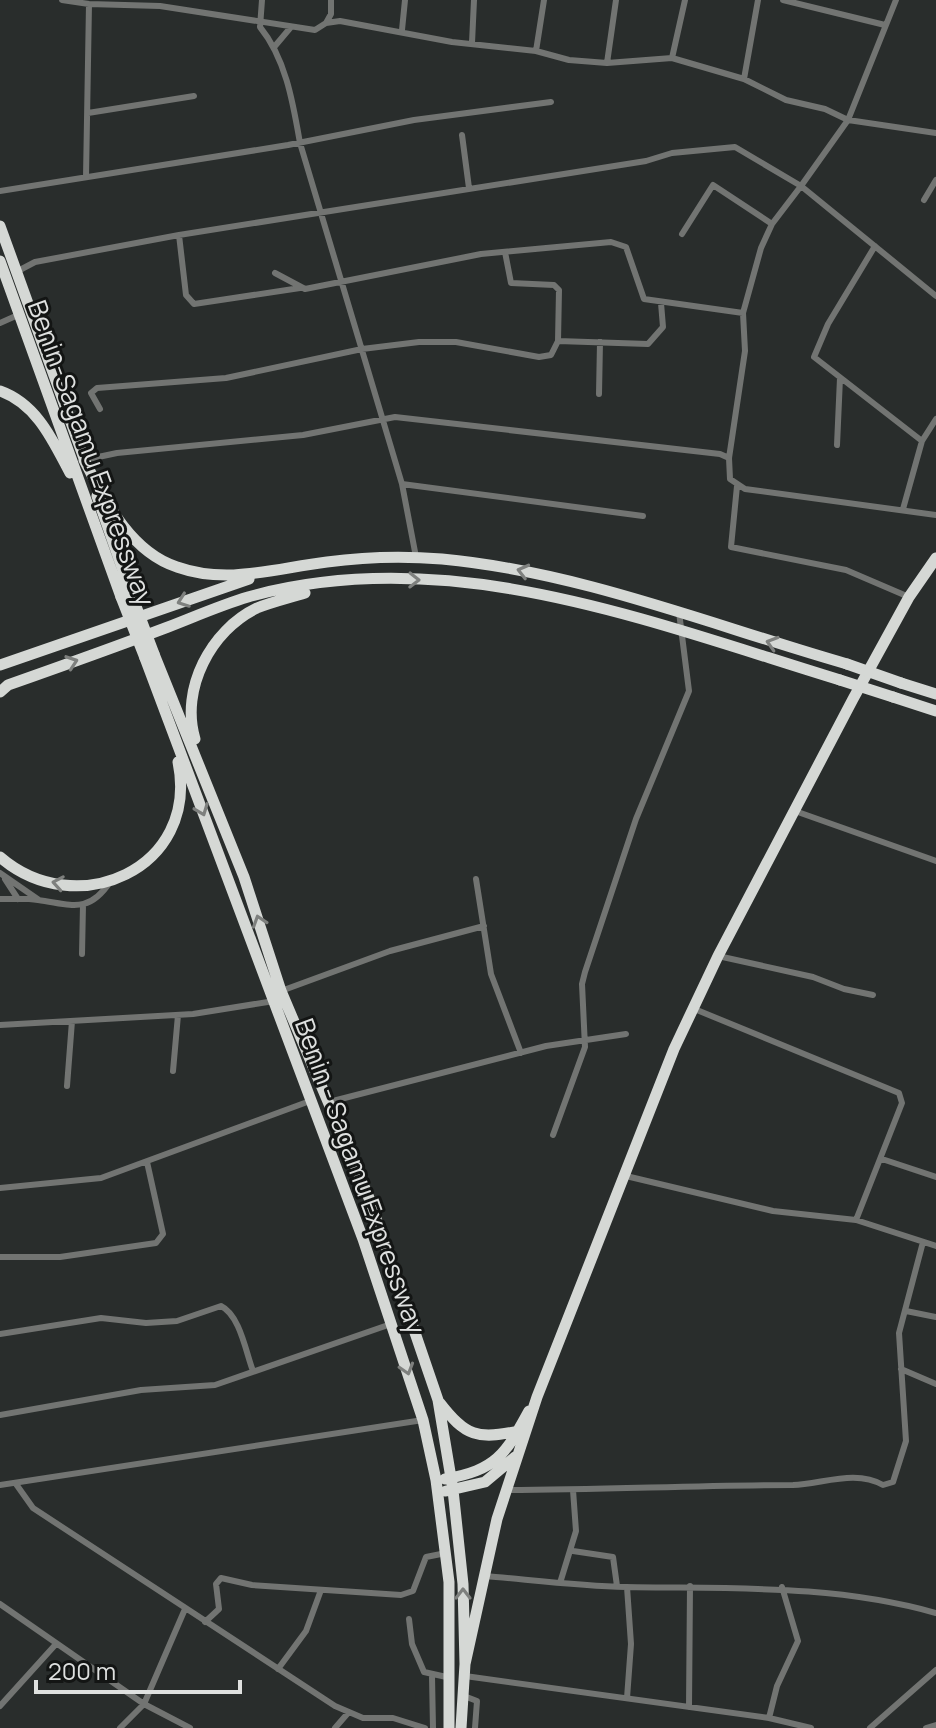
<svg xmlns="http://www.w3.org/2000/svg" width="936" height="1728" font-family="Manrope,sans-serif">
  <rect width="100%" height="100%" fill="#292d2c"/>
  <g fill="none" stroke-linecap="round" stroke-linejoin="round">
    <path stroke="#727472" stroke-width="6" d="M62 0 89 4 160 6 315 30 326 23 340 21 452 42 536 51 569 60 607 63 672 58 744 79 786 100 825 109 848 120 936 133
      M262 0 260 27C286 59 293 103 300 143L402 484 416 557
      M783 0 885 25
      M896 0 848 120 801 186 936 296
      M326 23 331 14V0
      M402 30 405 0
      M472 43 474 0
      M275 46 291 27
      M536 51 544 0
      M672 58 685 0
      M607 63 616 0
      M744 79 758 0
      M88 113 194 96
      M462 135 469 188
      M86 177 89 4
      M0 191 288 145 414 120 551 102
      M924 200 936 180
      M682 234 713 185 772 224
      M179 235 186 295 194 304 300 288
      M875 246 828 324 814 357 922 441
      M505 252 511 283 554 285 559 290 558 341
      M16 272 35 262 179 235 646 161 672 153 735 147 801 186 772 224 761 248 743 313 745 351 729 458 730 479 745 489 936 515
      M275 273 305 289 481 254 611 242 626 247 644 299 743 313
      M0 323 18 315
      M599 394 600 342
      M100 409 91 393 97 388 226 378 362 349 419 342H456L539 357 551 355 558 341 648 344 663 327 661 303
      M837 445 840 378
      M84 460 117 453 303 435 395 417 720 454 729 458
      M402 484 643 516
      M737 486 731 547 846 570 909 597
      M903 509 922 441 936 419
      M795 811 936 861
      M0 873 39 900
      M5 879 18 899
      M476 879 491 974 521 1053
      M0 899C12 899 26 898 38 900 70 904 88 915 110 882
      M82 954 83 905
      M718 956 813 977 844 989 873 995
      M281 991 390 951 484 926
      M692 1008 899 1093 902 1103 856 1220
      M0 1025 193 1014 274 1001
      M173 1071 178 1015
      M67 1086 72 1021
      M329 1102 546 1046 626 1034
      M553 1135 585 1047 582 984 585 972 636 819 689 691 679 612
      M882 1159 936 1177
      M626 1176 773 1211 856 1220 936 1246
      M0 1188 101 1178 310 1101
      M0 1257H60L156 1243 163 1234 147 1162
      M906 1311 936 1317
      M0 1334 101 1318 146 1323 177 1321 221 1306C240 1315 246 1353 253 1371
      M901 1369 936 1384
      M0 1415 141 1390 215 1385 391 1324
      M16 1484 33 1508 335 1706 363 1718H393L425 1728
      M0 1485 423 1420
      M506 1490C602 1490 697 1485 793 1485 822 1484 856 1469 883 1485L893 1482 906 1441 899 1333 923 1242
      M573 1551 613 1557 617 1586
      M485 1576C532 1580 579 1586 626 1587 732 1589 833 1584 936 1613
      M560 1583 576 1531 573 1490
      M627 1587 631 1644 627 1698
      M0 1604 144 1704 190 1728
      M409 1619 412 1644 424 1672 451 1678
      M205 1622 219 1609 216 1584 221 1578 252 1585 401 1595 413 1591 426 1557 446 1553
      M278 1669 306 1631 321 1590
      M432 1676 433 1728
      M465 1676 769 1718 811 1728
      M464 1696 477 1701 475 1728
      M0 1706 56 1644
      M689 1707 690 1586
      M769 1718 777 1686 798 1641 782 1587
      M120 1728 144 1704 185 1609
      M335 1728 348 1713
      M870 1728 936 1670
      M926 1728 936 1725"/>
    <path stroke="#d5d8d5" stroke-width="11" d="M0 226 86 464
      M0 261 121 597
      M0 391C37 404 53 441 70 473
      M84 460C105 500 130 552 177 567 228 585 276 568 327 562 364 557 405 556 442 559 581 572 714 626 847 664
      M97 496 131 593
      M154 654 244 877 281 991 369 1198 438 1400 453 1490 463 1584 465 1664 461 1728
      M145 658 363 1239 423 1420 436 1480 449 1582V1728
      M0 665 249 579
      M901 683 936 694
      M0 692 8 685C62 666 115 647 168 627 194 617 221 605 248 597 448 541 650 622 840 680
      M893 697 936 711
      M195 739C180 689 211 630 257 608 272 602 289 598 305 593
      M0 857C76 923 200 869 178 762
      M440 1403C465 1436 478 1440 518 1431
      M445 1479C496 1470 505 1455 529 1411
      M446 1491 485 1482 515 1457
      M465 1664 497 1519 537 1397 674 1049 718 956 853 699 909 597 936 558"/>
    <path stroke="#d5d8d5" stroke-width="11" d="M131 593 154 654
      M121 597 145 658
      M847 664 901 683
      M840 680 893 697"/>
  </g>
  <defs><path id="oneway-chevron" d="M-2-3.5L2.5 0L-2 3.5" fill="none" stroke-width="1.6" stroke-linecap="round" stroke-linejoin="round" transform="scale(2)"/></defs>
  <g stroke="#7e807e">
    <use href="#oneway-chevron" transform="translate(523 571) rotate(-166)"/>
    <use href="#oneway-chevron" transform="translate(414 580) rotate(1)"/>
    <use href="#oneway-chevron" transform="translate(183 601) rotate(160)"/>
    <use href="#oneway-chevron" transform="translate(772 643) rotate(-163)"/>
    <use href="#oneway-chevron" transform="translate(72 662) rotate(-19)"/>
    <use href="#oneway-chevron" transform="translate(202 810) rotate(69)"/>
    <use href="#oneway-chevron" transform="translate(58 883) rotate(-170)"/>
    <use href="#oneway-chevron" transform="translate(259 921) rotate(-108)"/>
    <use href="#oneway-chevron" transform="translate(407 1369) rotate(73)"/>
    <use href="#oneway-chevron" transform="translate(463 1594) rotate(-90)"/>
  </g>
  <g text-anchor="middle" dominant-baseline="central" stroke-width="6" stroke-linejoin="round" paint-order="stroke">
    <g font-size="26" fill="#dfe1e0" stroke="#131514">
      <text transform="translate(92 453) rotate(70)">Benin-Sagamu Expressway</text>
      <text transform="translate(361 1176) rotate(70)">Benin - Sagamu Expressway</text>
    </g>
  </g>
  <path d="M36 1680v12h204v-12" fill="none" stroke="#dfe1e0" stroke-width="4"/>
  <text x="48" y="1680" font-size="24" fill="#dfe1e0" stroke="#131514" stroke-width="6" paint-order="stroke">200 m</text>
</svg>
